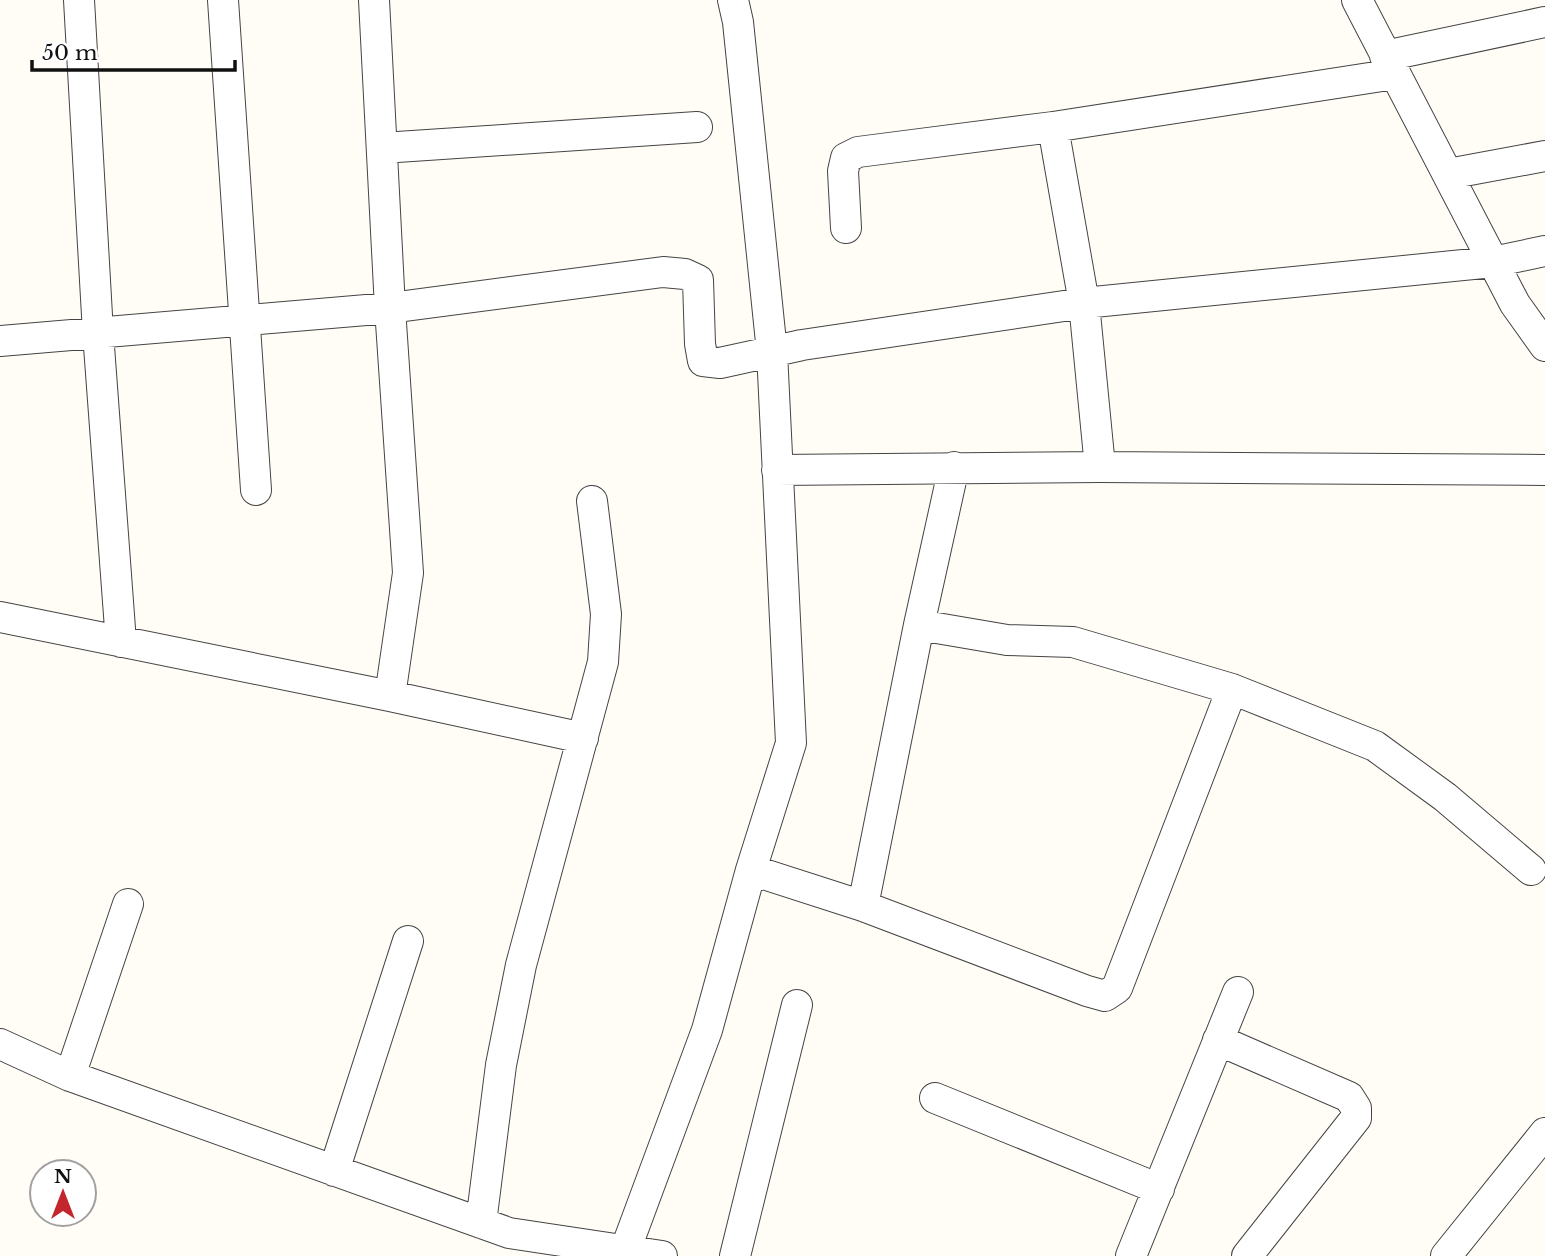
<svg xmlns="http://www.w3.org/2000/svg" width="1545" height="1256" font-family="'Libre Baskerville',serif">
  <rect width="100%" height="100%" fill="#fffdf5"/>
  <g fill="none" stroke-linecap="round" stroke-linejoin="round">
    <g stroke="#444" stroke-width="32">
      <path id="minor" d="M79 0 98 333 121 642
        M223 0 256 490
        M374 0 390 308 408 573 390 696
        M1357 0 1515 304 1545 346
        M1385 56 1545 22
        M1053 127 1084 303 1100 467
        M382 148 697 127
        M1448 174 1545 156
        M846 228 843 171 846 158 858 152 1053 127 1395 74
        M0 341 390 308 663 272 685 274 698 280 700 344 703 361 720 363 802 345 1084 303 1493 262 1545 251
        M777 470 1100 467 1545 470
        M0 617 390 696 583 738
        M919 625 1007 640 1073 642 1232 689 1375 746 1445 797 1531 870
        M751 870 863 906 1087 991 1105 996 1117 988 1232 689
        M863 906 919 625 954 467
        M1218 1040 1349 1097 1356 1108V1118L1247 1256
        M0 1044 70 1076 509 1233 662 1256
        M70 1076 128 904
        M935 1098 1159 1189
        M334 1171 408 941
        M481 1223 501 1065 521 965 603 662 606 614 592 501
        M625 1251 707 1030 751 870 791 743 772 352 738 22 733 0
        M735 1256 797 1005
        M1131 1256 1238 992
        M1446 1256 1545 1133"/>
    </g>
    <use href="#minor" stroke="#fff" stroke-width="30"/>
  </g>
  <g transform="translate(63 1193)"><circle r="33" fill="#ffffff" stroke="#a0a0a0" stroke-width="2"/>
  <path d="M0-5L12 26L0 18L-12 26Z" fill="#c4262e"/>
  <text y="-10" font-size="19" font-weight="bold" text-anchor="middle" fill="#111111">N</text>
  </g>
  <path d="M32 60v10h203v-10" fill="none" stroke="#111111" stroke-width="3.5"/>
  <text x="42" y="60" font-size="21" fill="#111111" stroke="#ffffff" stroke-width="5" paint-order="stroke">50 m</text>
</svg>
